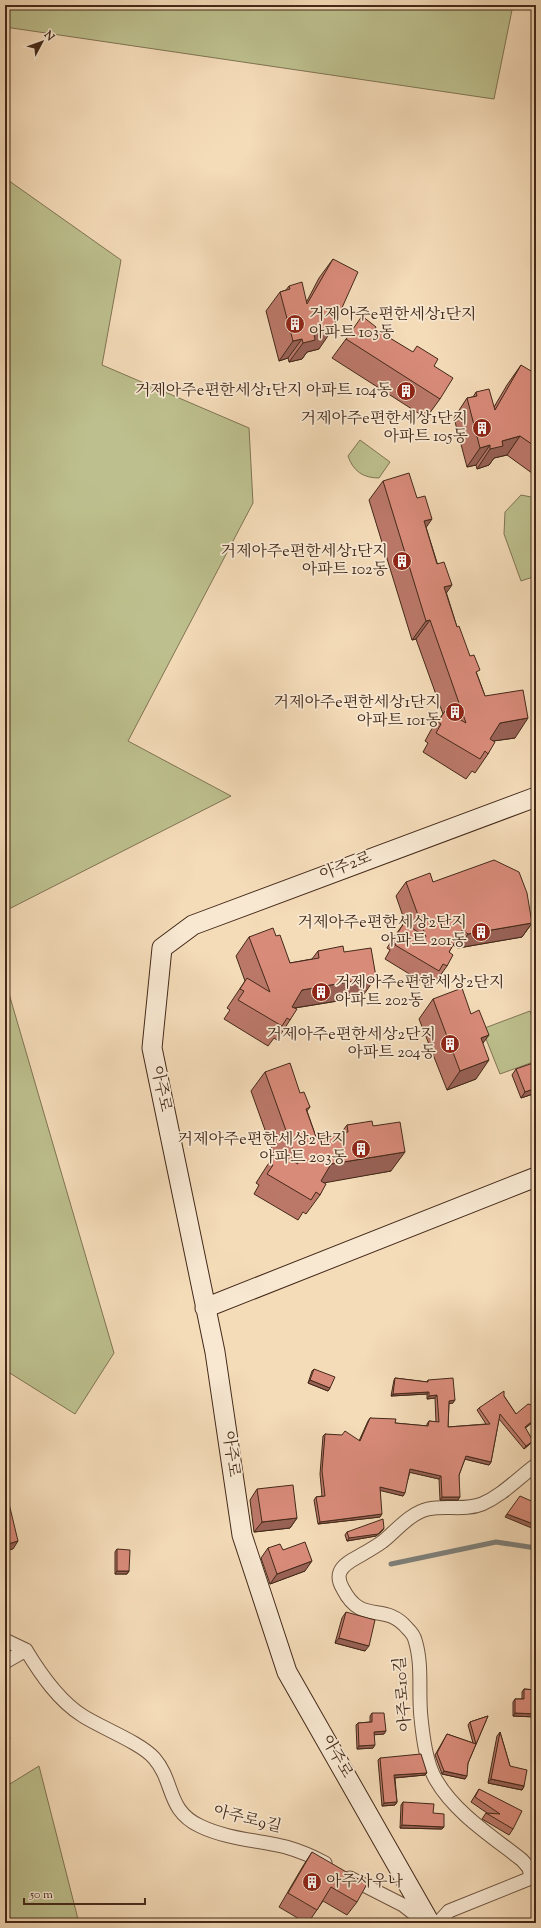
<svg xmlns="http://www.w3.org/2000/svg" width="541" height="1928" font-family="'Sorts Mill Goudy','Noto Serif KR',serif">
  <rect width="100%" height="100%" fill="#f5dcb9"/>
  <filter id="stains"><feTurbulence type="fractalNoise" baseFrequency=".005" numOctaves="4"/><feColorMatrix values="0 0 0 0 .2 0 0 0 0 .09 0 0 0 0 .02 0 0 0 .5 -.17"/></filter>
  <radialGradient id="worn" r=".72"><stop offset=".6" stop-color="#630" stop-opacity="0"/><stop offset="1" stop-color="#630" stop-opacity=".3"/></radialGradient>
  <path fill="#bdc08e" stroke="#807454" d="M5 5H513L494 99 5 27Z
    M5 178 121 260 102 365 249 428 253 503 128 741 231 796 5 911Z
    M360 440 390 462 379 478C363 478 353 471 348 456Z
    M521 495 536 498V576L521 581 504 534 505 512Z
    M5 980 114 1353 75 1414 5 1370Z
    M530 1011 536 1028V1061L500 1074 482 1029Z
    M39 1766 79 1923H5V1787Z"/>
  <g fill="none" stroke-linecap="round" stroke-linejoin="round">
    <path stroke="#7d7f7a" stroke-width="5" d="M391 1564 496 1542 536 1548"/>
    <g stroke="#705641" stroke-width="15">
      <path id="street" d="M5 1640 26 1650
        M26 1650C41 1675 59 1701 83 1716 102 1728 141 1743 154 1758 175 1782 166 1810 200 1826 227 1839 257 1840 286 1847 300 1851 312 1856 325 1863
        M5 1662 26 1650
        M531 1877 529 1868 522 1860C493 1837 455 1813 436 1780 426 1763 423 1737 421 1718 418 1692 423 1665 415 1640 414 1635 410 1631 407 1628 384 1601 362 1626 343 1589 340 1584 338 1577 340 1572 343 1564 354 1559 361 1555 368 1551 375 1547 382 1542 396 1531 410 1513 428 1509 446 1505 465 1511 482 1504 503 1495 518 1478 536 1465
        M350 1878 403 1905 426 1923
        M438 1923 449 1911 536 1876"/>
    </g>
    <g stroke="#432919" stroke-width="21">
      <path id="secondary" d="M205 1308 536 1177
        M430 1923 287 1672 242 1535 215 1352 152 1048 162 948 193 925 536 797"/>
    </g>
    <use href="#street" stroke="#f8e8d2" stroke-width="13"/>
    <use href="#secondary" stroke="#f8e8d2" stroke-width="19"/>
  </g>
  <path fill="#bb7869" stroke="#432919" d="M333 259 319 349 307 352 302 359 289 362 288 358 279 361 266 311 280 292 286 290 289 286 307 301 319 278Z
    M375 329 434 366 440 399 426 418 332 358 346 339Z
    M521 365 532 408 536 411V476L507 455 494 458 489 465 477 469 476 465 467 467 454 418 467 398 473 397 476 392 494 407 507 385Z
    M383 481 426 527 457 627 477 674 485 696 515 738 493 741 488 754 475 773 472 771 466 779 423 752 428 743 425 741 431 730 443 714 416 639 412 640 369 500Z
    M406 882H433L532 923 522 937 458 948 453 945 449 952 447 966 437 980 434 978 429 986 385 959 390 950 387 948 394 937 404 923 406 925 396 896Z
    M276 936 290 963 312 959 318 951 344 952 362 997 295 1008 290 1020 277 1040 274 1038 268 1046 224 1019 230 1010 227 1008 245 981 236 956 249 937Z
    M433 999 471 1014 476 1079 447 1090 419 1019Z
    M516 1069 536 1093 521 1098 512 1075Z
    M265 1072 300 1093 310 1107 307 1111 316 1137 341 1133 347 1125 373 1126 391 1171 324 1182 320 1195 306 1214 303 1212 298 1220 254 1194 259 1185 256 1183 263 1172 274 1155 251 1091Z
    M314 1369 330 1388 328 1391 308 1383 312 1371Z
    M395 1378 427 1382 428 1380 453 1403H449L448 1427 486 1424 477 1410 479 1408 504 1396 516 1414 535 1419 533 1422 525 1428 533 1441 531 1443 524 1449 499 1419 491 1462 489 1465 465 1459 459 1475 458 1500H440L439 1479 410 1472 403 1496 380 1490V1517L318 1524 314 1500 316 1497 322 1496 320 1474 323 1436 325 1434 359 1441 368 1421 370 1418 395 1423 427 1426V1424L429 1421 436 1422 435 1398 427 1399V1394L391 1396 394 1380Z
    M257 1489 297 1518 290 1528 254 1532 250 1500Z
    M384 1528 382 1531 376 1536 347 1541 345 1535 347 1532Z
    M268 1548 283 1550 305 1571 270 1584 261 1558Z
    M117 1549 129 1571 127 1574H115V1552Z
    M346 1612 365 1651 335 1643 342 1618Z
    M524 1689 536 1690V1717L513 1716V1702L515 1699H522V1692Z
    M372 1713 384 1734H374L373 1748 357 1749 356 1725 358 1723 370 1722V1716Z
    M488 1716 468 1763 465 1779 442 1774 435 1755 447 1734 473 1743 468 1725 470 1722Z
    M500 1732 510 1766 524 1786 522 1790 488 1783 497 1736Z
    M380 1758 425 1775 395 1778 397 1802 395 1805 382 1806 378 1760Z
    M479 1789 513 1829 509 1835 482 1819 486 1813H487L471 1802Z
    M403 1802 433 1813 442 1829 400 1828 401 1805Z
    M312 1852 357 1902 347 1915 323 1901 308 1923H306L279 1907 303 1866Z"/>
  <path fill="#986155" stroke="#432919" d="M332 330 319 349 307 352 302 359 289 362 303 343 314 334Z
    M302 339 288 358 279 361 293 341Z
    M520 436 507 455 494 458 489 465 477 469 490 449 502 441Z
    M490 445 476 465 467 467 480 448Z
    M432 519 418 539 424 521Z
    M452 585 438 605 444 587Z
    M430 620 416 639 412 640 426 621Z
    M528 718 515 738 486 742 500 723Z
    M532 923 522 937 458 948 468 934Z
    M458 935 449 949 454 936Z
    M376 977 362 997 288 1009 302 990Z
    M489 1035 475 1054 481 1038Z
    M489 1060 476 1079 447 1090 460 1071Z
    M536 1088V1093L521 1098 525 1092Z
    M405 1152 391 1171 318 1184 331 1164Z
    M310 1380 330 1388 328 1391 308 1383Z
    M429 1392 427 1394 391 1396 393 1394Z
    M437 1395 435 1398 427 1399 429 1396Z
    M455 1400 453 1403 447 1404 449 1401Z
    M535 1419 533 1422 523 1430 525 1427Z
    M533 1441 531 1443 524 1449 526 1446Z
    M466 1456 491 1462 489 1465 464 1459Z
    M410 1469 441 1476 439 1479 408 1472Z
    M380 1487 405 1493 403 1496 378 1490Z
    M442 1497H460L458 1500H440Z
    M382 1514 380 1517 318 1524 320 1522Z
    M507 1514 536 1525V1527L534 1529 505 1517Z
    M297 1518 290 1528 254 1532 262 1522Z
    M384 1528 382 1531 376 1536 347 1541 349 1538Z
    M18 1541 13 1549 5 1551V1545Z
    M312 1561 305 1571 270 1584 277 1574Z
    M117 1571H129L127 1574H115Z
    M339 1638 369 1646 365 1651 335 1643Z
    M515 1713 536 1714V1717L513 1716Z
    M386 1731 384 1734 372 1735 374 1732Z
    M10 1738 5 1745V1740Z
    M375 1745 373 1748 357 1749 359 1746Z
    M444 1771 467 1776 465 1779 442 1774Z
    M427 1773 425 1775 392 1778 394 1775Z
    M491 1779 524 1786 522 1790 488 1783Z
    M397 1802 395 1805 382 1806 384 1803Z
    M402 1825 444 1827 442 1829 400 1828Z"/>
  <path fill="#d98b7a" stroke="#432919" d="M333 259 358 272 332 330 314 334 315 340 303 343 302 339 293 341 280 292 290 289 289 286 302 282 307 304Z
    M362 316 376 327 375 329 413 352 417 346 438 359 434 366 453 378 440 399 346 339Z
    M521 365 536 374V398L532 408 536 411V447L520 436 502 441 503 446 490 449V445L480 448 467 398 477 396 476 392 489 389 495 410Z
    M409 473 417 498 425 496 432 519 424 521 437 564 444 562 452 585 444 587 457 627 459 626 470 656 474 655 480 670 476 672 485 696 523 690 528 718 500 723 490 739 495 742 488 754 485 751 480 759 436 733 441 724 438 722 445 711 466 723 430 620 426 621 383 481Z
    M494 860 519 872 527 893 532 923 468 934 462 930 458 935 454 936 455 942 449 952 453 955 447 966 443 964 439 971 395 945 400 936 397 934 404 923 426 937 406 882 430 873 433 882Z
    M273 928 276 936 280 935 290 963 319 958 318 951 343 946 344 952 371 948 376 977 302 990 292 1007 297 1009 290 1020 287 1018 282 1026 238 1000 244 991 240 989 247 978 270 992 249 937Z
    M462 988 471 1014 479 1010 489 1035 481 1038 489 1060 460 1071 433 999Z
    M536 1062V1088L525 1092 516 1069Z
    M290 1063 300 1093 304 1092 310 1107 306 1109 316 1137 348 1132 347 1125 372 1121 373 1126 400 1122 405 1152 331 1164 321 1181 326 1184 320 1195 316 1192 311 1200 267 1174 273 1165 269 1163 276 1152 298 1164 265 1072Z
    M314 1369 335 1377 330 1388 310 1380Z
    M395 1378 428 1382V1380L453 1378 455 1400 449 1401 448 1427 490 1424 479 1408 504 1391V1396L516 1414 528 1404 536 1406V1415L535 1419 525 1427 533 1441 526 1446 500 1414 491 1462 466 1456 459 1475 460 1497H442L441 1476 410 1469 405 1493 380 1487 382 1514 320 1522 316 1497 325 1496 322 1471 325 1434 342 1435 345 1431 360 1441 370 1418 396 1419 395 1423 428 1426 429 1421 439 1422 437 1395 429 1396V1392L393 1394Z
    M293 1485 297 1518 262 1522 257 1489Z
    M5 1487 18 1541 5 1545Z
    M520 1496 529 1500 536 1502V1525L507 1514Z
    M383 1519 384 1528 378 1534 349 1538 347 1532Z
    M305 1542 312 1561 277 1574 268 1548 280 1544 283 1550Z
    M117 1549 130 1550 129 1571H117Z
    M346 1612 375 1620 369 1646 339 1638Z
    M524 1689 536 1690V1714L515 1713V1699H524Z
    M372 1713H384L386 1731 374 1732 375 1745 359 1746 358 1723 372 1722Z
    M488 1716 468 1763 467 1776 444 1771 437 1753 447 1734 476 1744 470 1722Z
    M5 1729 10 1738 5 1740Z
    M500 1732 510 1766 527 1770 524 1786 491 1779Z
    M421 1754 427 1773 394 1775 397 1802 384 1803 380 1758Z
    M479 1789 522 1811 513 1829 486 1813 500 1814 475 1797Z
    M403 1802 434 1804 433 1813 444 1814V1827L402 1825Z
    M312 1852 367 1884 357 1902 331 1887 317 1910 288 1893Z"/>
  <defs>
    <g id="building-disc" transform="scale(1)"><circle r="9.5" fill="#8f2418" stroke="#f8e8d2"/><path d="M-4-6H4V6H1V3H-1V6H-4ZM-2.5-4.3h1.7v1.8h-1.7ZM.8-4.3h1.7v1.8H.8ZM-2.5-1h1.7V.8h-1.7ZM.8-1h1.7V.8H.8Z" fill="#fff"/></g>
  </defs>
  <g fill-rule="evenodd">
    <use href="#building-disc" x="295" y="324"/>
    <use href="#building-disc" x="406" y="391"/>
    <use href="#building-disc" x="482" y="428"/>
    <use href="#building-disc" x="402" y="561"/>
    <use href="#building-disc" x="455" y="712"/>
    <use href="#building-disc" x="481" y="932"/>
    <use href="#building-disc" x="321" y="992"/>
    <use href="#building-disc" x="450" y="1044"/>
    <use href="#building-disc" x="361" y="1149"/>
    <use href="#building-disc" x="312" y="1882"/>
  </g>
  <g text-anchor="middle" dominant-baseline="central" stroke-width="3.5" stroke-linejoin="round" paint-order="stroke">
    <g font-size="16" fill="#432919" stroke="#f8e8d2" text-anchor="end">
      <text x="309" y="315" text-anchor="start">거제아주e편한세상1단지<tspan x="309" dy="18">아파트 103동</tspan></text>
      <text x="392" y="391">거제아주e편한세상1단지 아파트 104동</text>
      <text x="468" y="419">거제아주e편한세상1단지<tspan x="468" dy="18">아파트 105동</tspan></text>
      <text x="388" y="552">거제아주e편한세상1단지<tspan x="388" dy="18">아파트 102동</tspan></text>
      <text x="441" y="703">거제아주e편한세상1단지<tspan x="441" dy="18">아파트 101동</tspan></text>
      <text x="467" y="923">거제아주e편한세상2단지<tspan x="467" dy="18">아파트 201동</tspan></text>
      <text x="335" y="983" text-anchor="start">거제아주e편한세상2단지<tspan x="335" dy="18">아파트 202동</tspan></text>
      <text x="436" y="1035">거제아주e편한세상2단지<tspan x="436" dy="18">아파트 204동</tspan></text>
      <text x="347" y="1140">거제아주e편한세상2단지<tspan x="347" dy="18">아파트 203동</tspan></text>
      <text x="326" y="1882" text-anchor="start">아주사우나</text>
    </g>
    <g font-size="16" fill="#432919" stroke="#f8e8d2">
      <text transform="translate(346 867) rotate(-21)">아주2로</text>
      <text transform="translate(160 1089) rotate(78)">아주로</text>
      <text transform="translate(230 1454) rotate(82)">아주로</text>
      <text transform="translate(404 1694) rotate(-95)">아주로10길</text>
      <text transform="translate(336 1757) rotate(60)">아주로</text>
      <text transform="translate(247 1820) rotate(14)">아주로9길</text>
    </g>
  </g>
  <rect width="541" height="1928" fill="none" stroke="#f5dcb9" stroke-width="20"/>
  <rect x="6" y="6" width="529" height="1916" fill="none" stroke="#432919" stroke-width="2"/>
  <rect x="10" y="10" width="521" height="1908" fill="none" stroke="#432919"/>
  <g transform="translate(42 42) rotate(49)" stroke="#f8e8d2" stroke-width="3" paint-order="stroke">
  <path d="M0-3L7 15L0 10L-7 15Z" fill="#432919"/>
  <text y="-6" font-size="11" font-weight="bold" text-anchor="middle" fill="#432919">N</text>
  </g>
  <path d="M24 1898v6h121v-6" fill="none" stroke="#432919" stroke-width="2"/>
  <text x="30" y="1898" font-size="12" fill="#432919" stroke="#f8e8d2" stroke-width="3" paint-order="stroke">50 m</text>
  <rect width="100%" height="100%" filter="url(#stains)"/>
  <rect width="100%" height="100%" fill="url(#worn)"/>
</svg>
